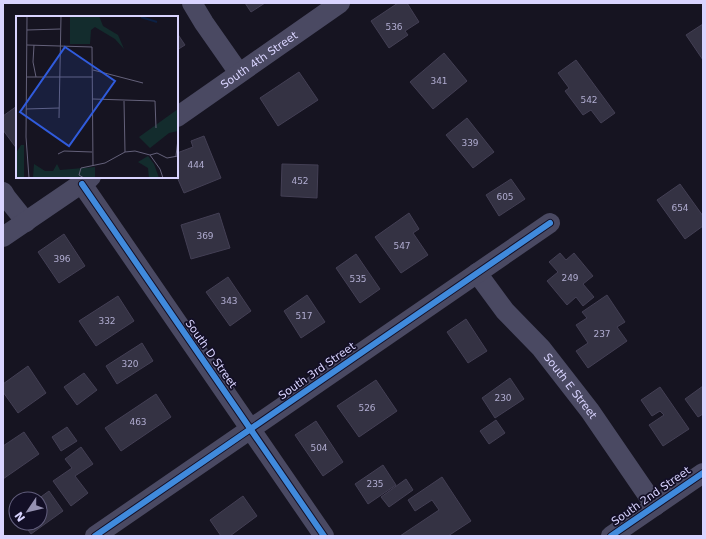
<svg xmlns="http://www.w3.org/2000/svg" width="706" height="539" font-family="'DejaVu Sans',sans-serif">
  <rect width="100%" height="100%" fill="#161421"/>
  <path fill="#343243" stroke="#433f54" d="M245 3H265L251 12Z
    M398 3H407L419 22 405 31 408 35 389 48 371 21Z
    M703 24V60L686 35Z
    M177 33 185 45 177 50Z
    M444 53 467 81 433 109 410 82Z
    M576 60 615 113 601 123 591 110 583 115 565 91 569 88 558 73Z
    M299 72 318 100 278 126 260 98Z
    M17 106V149L3 130V116Z
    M467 118 494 152 473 168 446 135Z
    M204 136 221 178 184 193 177 177V153L193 147 191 141Z
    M282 164 318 165 317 198 281 196Z
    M511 179 525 199 499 216 486 195Z
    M680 184 703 216V226L685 239 657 200Z
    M219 213 230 248 191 259 181 225Z
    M409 213 419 229 413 233 428 255 401 273 375 237Z
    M64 234 85 266 59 283 38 252Z
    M560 253 566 260 574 253 593 276 583 284 594 297 583 306 576 297 567 305 547 281 558 272 549 262Z
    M356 254 380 289 360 303 336 268Z
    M228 277 251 311 230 326 206 292Z
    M307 295 325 322 301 338 284 311Z
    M607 295 625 322 617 327 627 341 588 368 576 351 588 343 576 325 587 318 582 312Z
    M118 296 134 321 96 346 79 321Z
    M466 319 487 351 468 363 447 332Z
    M142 343 153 361 117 384 106 366Z
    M28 366 46 393 18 413 3 392V384Z
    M84 373 97 390 77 405 64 387Z
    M510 378 524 399 495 418 482 398Z
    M376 380 397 411 359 437 337 406Z
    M703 386V414L698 417 685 399Z
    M660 387 689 429 663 446 649 425 664 415 660 411 652 416 641 400Z
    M156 394 171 417 121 451 105 428Z
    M496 420 505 433 489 444 480 431Z
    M316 421 343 462 323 476 295 435Z
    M67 427 77 441 61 451 52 437Z
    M24 432 39 454 3 479V446Z
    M81 447 93 464 75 476 88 493 71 506 53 481 72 468 65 459Z
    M383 465 396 485 368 504 355 484Z
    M442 477 471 521 448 536H400L439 510 432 500 415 511 408 500Z
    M406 479 413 490 389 507 381 497Z
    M49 491 63 511 31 534 23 523H40V499H38Z
    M243 496 257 516 230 536H221L210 520Z"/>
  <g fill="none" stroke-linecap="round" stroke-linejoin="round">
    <g stroke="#4a4962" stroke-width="20">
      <path d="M192 3 204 23 239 73"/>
      <path id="s1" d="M177 117 340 3"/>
      <path d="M82 184 324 536"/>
      <path d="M3 192 6 197 26 222"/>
      <path d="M3 237 91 177"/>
      <path id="s2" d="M477 273 505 311 541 348 590 411 655 506"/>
      <path d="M95 536 550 223"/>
      <path d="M611 536 703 473"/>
    </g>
    <g stroke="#130f26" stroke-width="8">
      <path id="cycleway" d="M82 184 324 536
        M95 536 550 223
        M611 536 703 473"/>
    </g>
    <use href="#cycleway" stroke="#408adc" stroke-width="6"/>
  </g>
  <g text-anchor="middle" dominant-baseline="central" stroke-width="3.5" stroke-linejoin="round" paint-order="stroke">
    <g font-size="9" fill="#b0acd0">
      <text x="394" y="27">536</text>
      <text x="439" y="81">341</text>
      <text x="589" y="100">542</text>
      <text x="470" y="143">339</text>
      <text x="196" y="165">444</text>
      <text x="300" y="181">452</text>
      <text x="505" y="197">605</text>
      <text x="680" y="208">654</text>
      <text x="205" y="236">369</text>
      <text x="402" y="246">547</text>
      <text x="62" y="259">396</text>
      <text x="570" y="278">249</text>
      <text x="358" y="279">535</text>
      <text x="229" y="301">343</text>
      <text x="304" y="316">517</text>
      <text x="107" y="321">332</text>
      <text x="602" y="334">237</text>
      <text x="130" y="364">320</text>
      <text x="503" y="398">230</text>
      <text x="367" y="408">526</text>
      <text x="138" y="422">463</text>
      <text x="319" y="448">504</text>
      <text x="375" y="484">235</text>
    </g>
    <g font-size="11" fill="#d9d4ff" stroke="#130f26">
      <text stroke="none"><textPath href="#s1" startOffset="100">South 4th Street</textPath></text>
      <text transform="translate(211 354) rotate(55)">South D Street</text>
      <text transform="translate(317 371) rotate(-35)">South 3rd Street</text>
      <text stroke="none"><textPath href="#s2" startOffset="147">South E Street</textPath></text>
      <text transform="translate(651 496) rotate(-35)">South 2nd Street</text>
    </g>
  </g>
  <g transform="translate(16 16)">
    <rect width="162" height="162" fill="#161421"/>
    <path d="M54 0H83L87 10 102 19 108 33 99 23 79 11 75 14 74 28H54ZM162 93V115L153 117 134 132 123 121ZM5 129H8V162H0V137ZM132 140 138 148 143 162H133L132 152 122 146ZM41 148 44 154 79 151V162H96H17L18 148 29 155H37Z" fill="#132c2d"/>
    <path fill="none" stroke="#0d2144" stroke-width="2" d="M125 1 141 6"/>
    <path fill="none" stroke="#64617a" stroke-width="1" d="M11 0 10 121 13 162M11 14 44 13M11 29 76 31 77 150M18 29 17 46 20 61M77 54 127 67M11 61H77M77 83 139 85 140 112M108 85 109 136M10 93 43 92M43 102 45 0M109 136 119 135 134 139 144 153 147 162M42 138 48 135 76 136M134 139 141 137 151 142 162 140M160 140 162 123M68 162 63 159 65 152 89 147 109 136"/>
    <path fill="#305bdc" fill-opacity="0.15" stroke="#305bdc" stroke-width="2" d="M49 31 99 65 53 130 4 96Z"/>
    <rect width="162" height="162" fill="none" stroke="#d9d4ff" stroke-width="2"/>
  </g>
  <rect width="706" height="539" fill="none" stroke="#d9d4ff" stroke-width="8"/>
  <g transform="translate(28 511) rotate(235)"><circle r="19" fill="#130f26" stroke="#625e7d"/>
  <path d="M0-3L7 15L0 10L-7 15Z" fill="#9591b1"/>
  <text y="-6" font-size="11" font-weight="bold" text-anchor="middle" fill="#d9d4ff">N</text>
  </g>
</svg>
